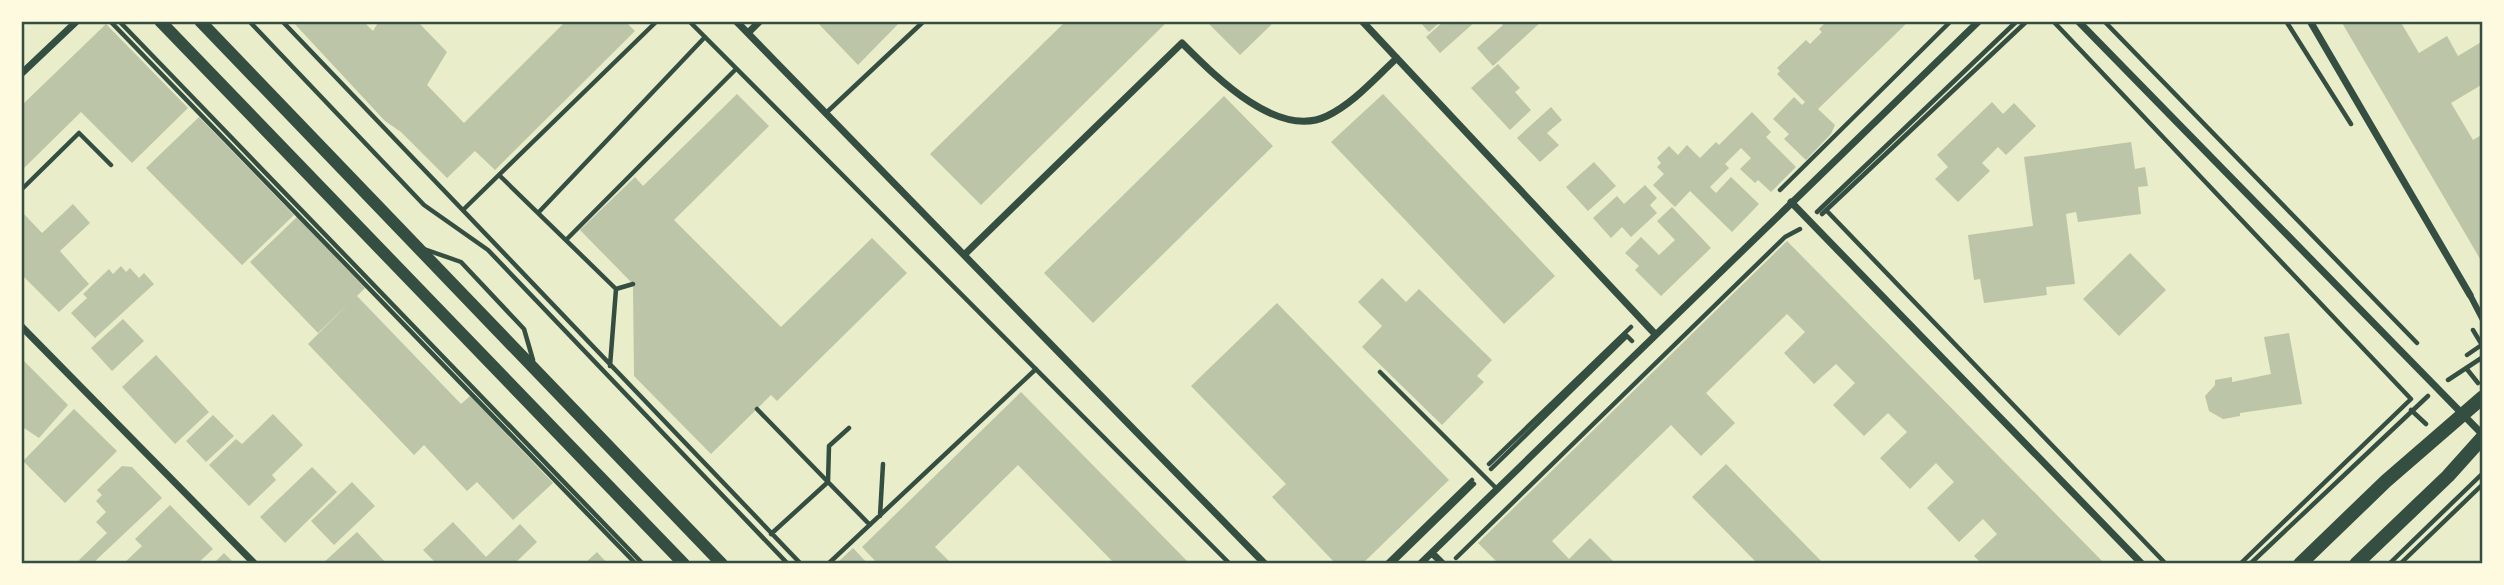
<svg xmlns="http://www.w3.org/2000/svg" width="2504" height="585" font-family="'PT Sans',sans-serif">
  <rect width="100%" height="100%" fill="#e9edc9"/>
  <path fill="#bcc5a7" d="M292 21H363L373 31 379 21H417L447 52 427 85 464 123 566 21H625L635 31 495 170 475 151 447 178 401 132 385 121Z
    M816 21H901L858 65Z
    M1066 21H1168L981 205 930 154Z
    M1206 21H1275L1240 55Z
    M1419 21H1441L1429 32Z
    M1444 21H1476L1440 53 1426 37Z
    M1499 21H1542L1493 66 1477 48 1503 25Z
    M1827 21H1909L1818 109 1835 125 1831 134 1806 160 1784 139 1789 134 1773 119 1794 97 1802 105 1805 102 1777 74 1780 71 1777 68 1806 40 1810 44 1822 32 1819 29Z
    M2341 21H2400L2419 53 2447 36 2458 56 2483 41V84L2451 103 2473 140 2483 134V264Z
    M106 24 188 108 132 163 81 112 21 171V106Z
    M1498 64 1520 88 1515 92 1531 110 1510 130 1471 88Z
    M737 94 769 126 674 220 781 327 872 238 907 273 777 401 771 395 711 454 634 376 633 284 580 230 635 177 643 186Z
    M1383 94 1555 276 1504 324 1331 142Z
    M1224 96 1273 146 1093 323 1044 273Z
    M1992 102 2003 114 2014 103 2036 126 2006 155 1998 147 1982 163 1990 171 1958 202 1935 179 1948 167 1937 155Z
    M1551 107 1562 120 1547 133 1559 145 1540 162 1517 138Z
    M1752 112 1771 132 1766 137 1796 167 1771 192 1758 180 1755 183 1740 169 1751 158 1741 148 1725 164 1729 168 1710 187 1716 193 1731 177 1759 204 1732 232 1690 191 1675 207 1653 185 1664 174 1657 167 1661 163 1657 158 1669 146 1678 155 1687 145 1700 158 1716 142 1719 145Z
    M199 117 294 215 242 265 146 168Z
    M2131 142 2135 169 2145 167 2148 186 2138 187 2141 214 2078 222 2076 212 2066 214 2075 284 2046 287 2047 295 1984 303 1980 279 1974 280 1968 235 2033 226 2024 157Z
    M1594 162 1616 186 1588 211 1566 187Z
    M1645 185 1657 198 1650 205 1657 213 1631 237 1622 227 1611 238 1593 218 1617 196 1624 204Z
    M73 204 90 223 60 251 89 284 59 312 21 274V216L24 214 42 233Z
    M1672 207 1711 248 1661 296 1635 270 1639 266 1625 253 1641 237 1659 255 1675 240 1657 221Z
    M297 217 365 288 357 296 461 404 470 396 553 483 513 520 477 482 467 491 424 445 414 455 308 344 349 303 318 333 250 262Z
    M1787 241 2105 564H1982L1974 556 1997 534 1983 519 1959 542 1927 508 1954 482 1936 463 1910 489 1880 458 1907 432 1888 413 1864 436 1833 405 1855 383 1836 364 1814 384 1784 353 1805 332 1787 314 1706 393 1735 423 1701 456 1671 425 1552 541 1569 559 1590 538 1616 564H1499L1478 543Z
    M2130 253 2166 290 2119 336 2083 299Z
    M121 266 126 272 130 268 139 278 144 273 154 284 95 338 71 313 87 298 83 294 109 269 113 274Z
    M1382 278 1406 302 1419 289 1492 360 1477 376 1484 382 1442 425 1362 347 1382 326 1358 302Z
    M1277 303 1449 480 1362 564H1336L1272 497 1286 484 1191 386Z
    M123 319 144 341 112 371 91 348Z
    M2289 333 2302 404 2240 413V416L2223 419 2209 411 2205 396 2215 385V380L2232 377V382L2271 374 2264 337Z
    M156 355 209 412 175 444 122 387Z
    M21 358 68 405 39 438 21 426Z
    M1021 392 1190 564H1115L1018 465 935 547 949 561 945 564H878L862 547Z
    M74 409 117 451 65 503 23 461Z
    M273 414 303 445 272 475 276 480 249 506 209 465 236 439 242 444Z
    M213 415 234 436 206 462 186 441Z
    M1726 464 1824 564H1758L1692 497Z
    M122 466 132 467 162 498 92 564H83L79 560 107 533 96 522 106 512 96 501 102 495 97 490Z
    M312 467 337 492 285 543 260 517Z
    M352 482 375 506 334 545 311 521Z
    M170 505 213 549 197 564H123L142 546 135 539Z
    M453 522 486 557 520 524 537 542 514 564H437L423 550Z
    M357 532 387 564H322Z
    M853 548 868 564H836Z
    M597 552 608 564H584Z
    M224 553 235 564H213Z"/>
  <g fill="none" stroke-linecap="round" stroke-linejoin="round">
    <path stroke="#344e41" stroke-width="4.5" d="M110 21 636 564
      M119 21 643 564
      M249 21 424 205 488 250 788 564
      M282 21 801 564
      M689 21 1230 564
      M2053 21 2411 399 2240 564
      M2104 21 2417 343
      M2286 21 2351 124
      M499 175 616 289 633 284
      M1780 190 1951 21
      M464 209 657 21
      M1826 210 2166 564
      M1817 212 2017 21
      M538 213 705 37
      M1822 214 2027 21
      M566 240 736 69
      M2473 330 2482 345
      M2467 355 2483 344
      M610 366 616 289
      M2466 368 2478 383
      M2448 380 2483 357
      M757 409 828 482 771 534
      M2411 410 2426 424
      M849 428 829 446 828 482 870 525
      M1489 464 1631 327
      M1491 469 1627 336 1632 341
      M880 516 883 464
      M1456 558 1785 237 1800 229
      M828 564 1036 369
      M1386 564 1472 480
      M1392 564 1474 484
      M2250 564 2428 396
      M2389 564 2483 473
      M2400 564 2483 484"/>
    <path stroke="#344e41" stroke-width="4.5" d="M826 113 924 21
      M21 190 79 133 111 165
      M424 249 461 262 524 329 533 360
      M1380 372 1497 489"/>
    <path stroke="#344e41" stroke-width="6" d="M2470 295 2483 320"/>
    <path stroke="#344e41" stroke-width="7" d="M736 21 1265 564
      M1362 21 1655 334
      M2078 21 2483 435
      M2310 21 2470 295
      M748 33 760 21
      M21 74 77 21
      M1791 202 2142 564
      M964 255 1182 43C1214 75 1277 140 1327 116 1354 103 1375 78 1397 58
      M21 326 255 564
      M1432 553 1443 564
      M1420 564 1979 21"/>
    <path stroke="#344e41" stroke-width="12" d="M160 21 684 564
      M200 21 722 564"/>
    <path stroke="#344e41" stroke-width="14" d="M2300 564 2386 481 2483 397
      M2356 564 2448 476 2483 437"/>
  </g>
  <rect width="2504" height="585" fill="none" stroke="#fefae0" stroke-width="46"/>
  <rect x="23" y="23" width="2458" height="539" fill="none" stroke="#344e41" stroke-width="2.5"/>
</svg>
